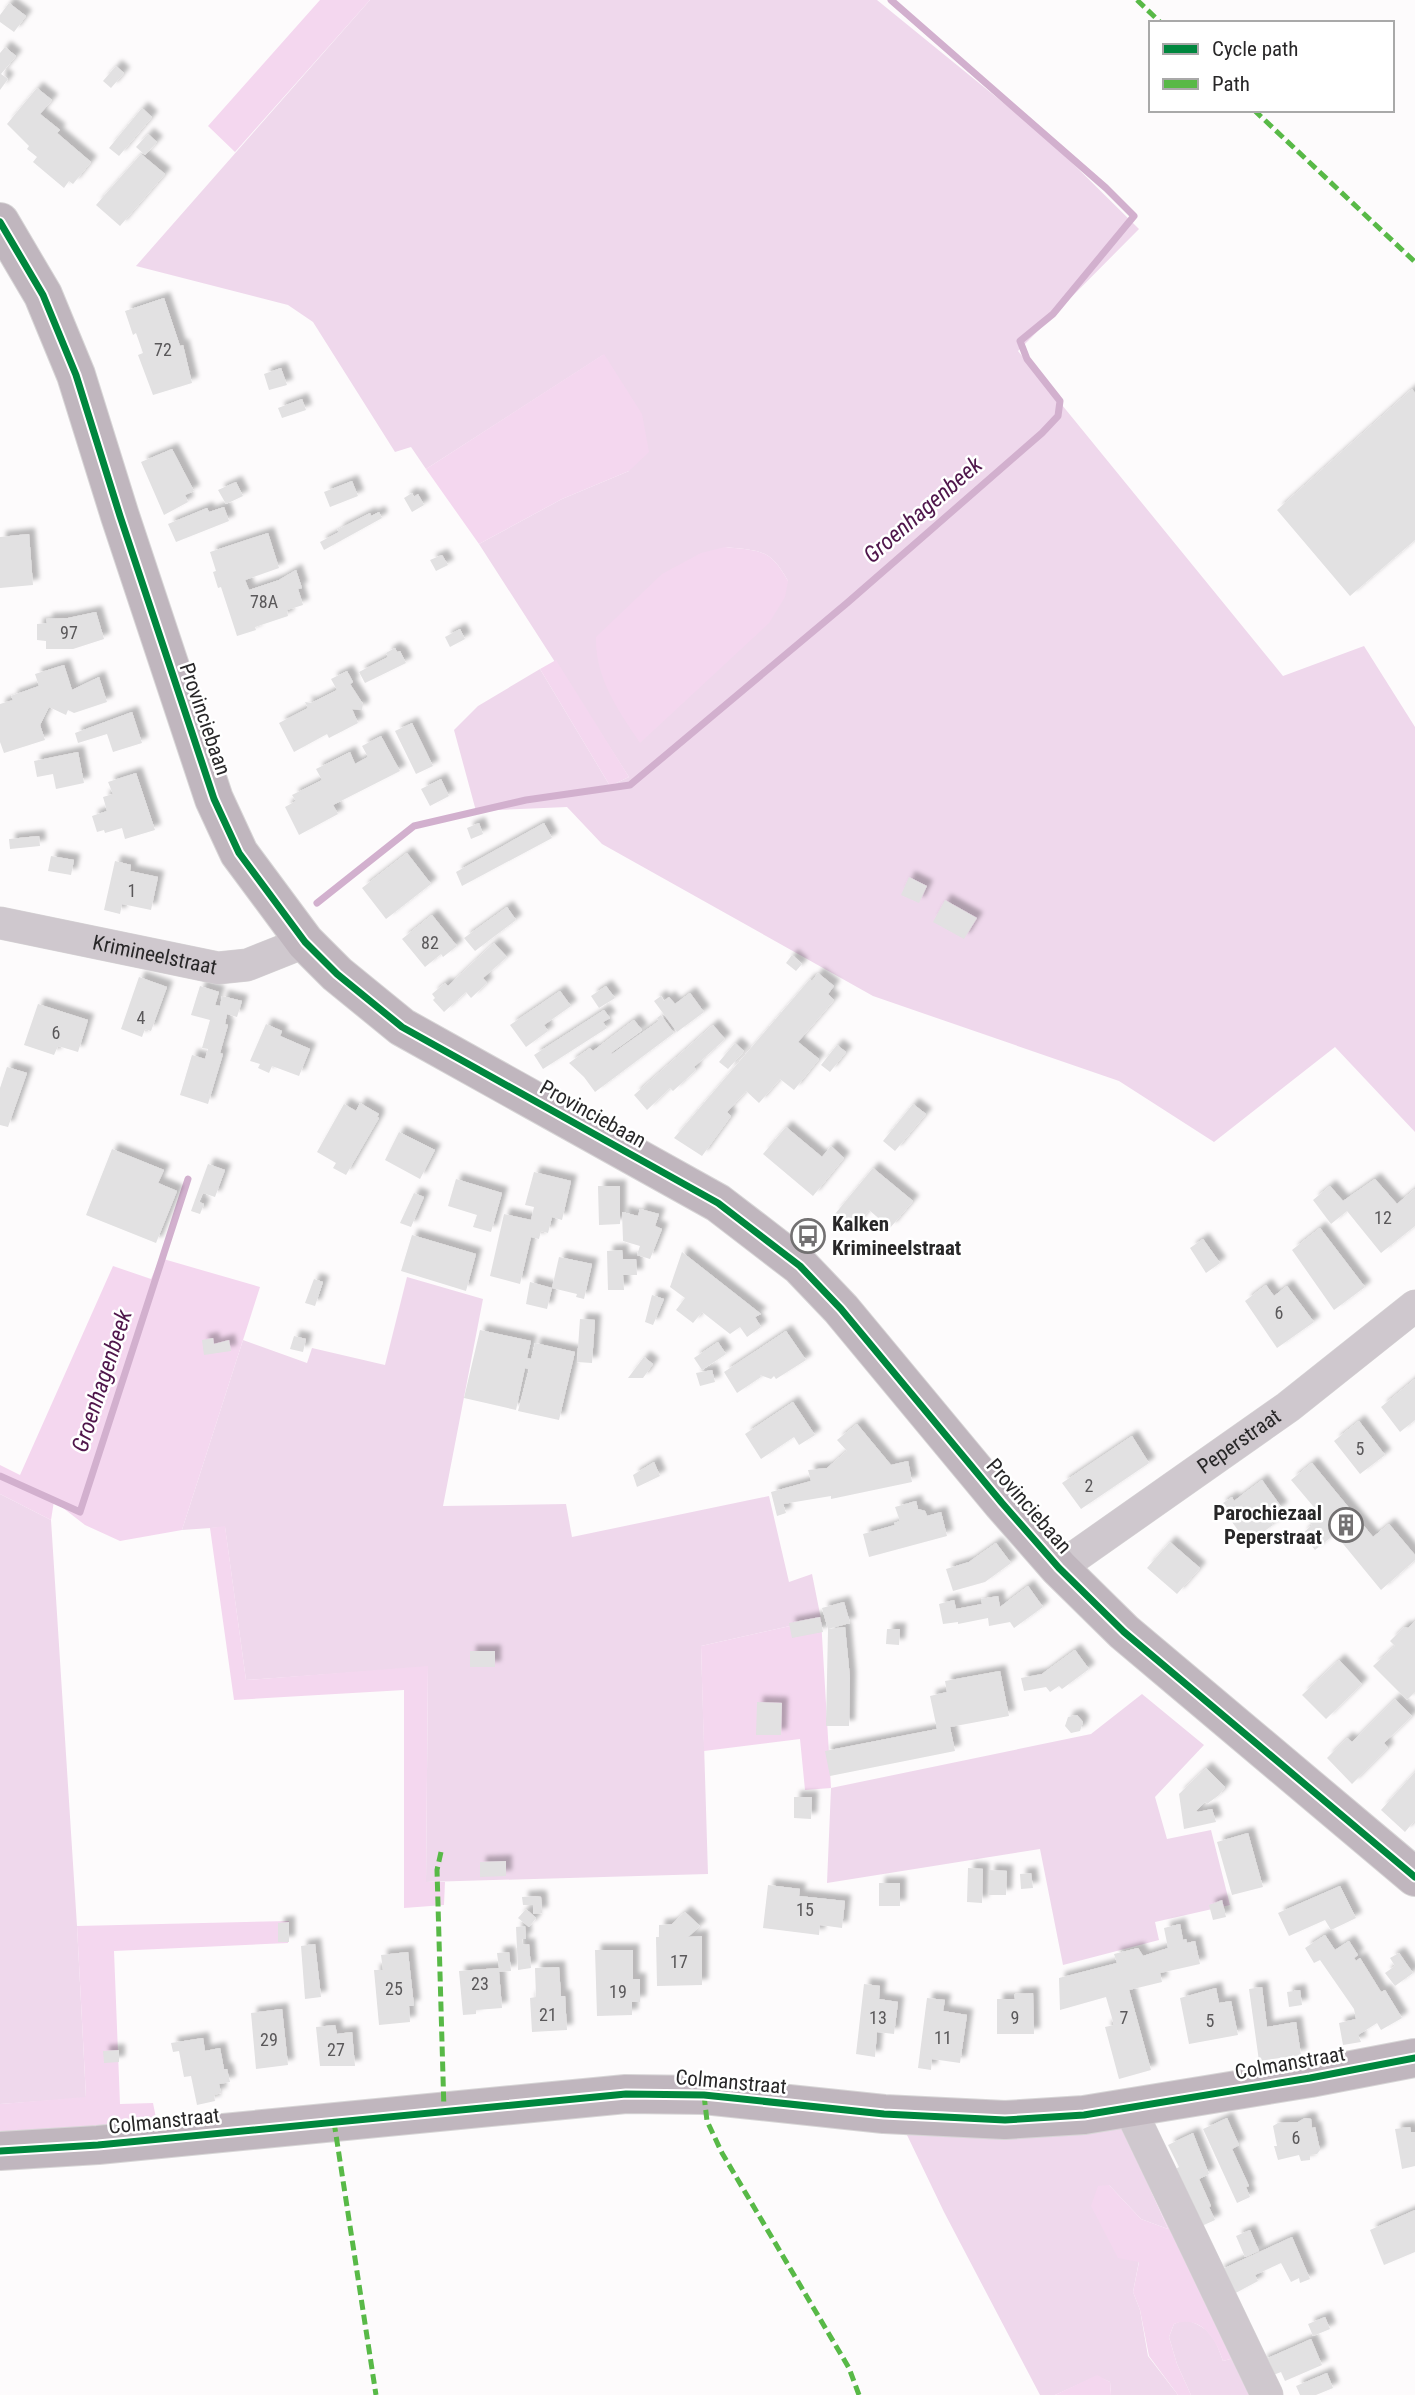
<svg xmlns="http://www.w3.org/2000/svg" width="1415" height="2395" font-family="'Roboto Condensed',sans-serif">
  <defs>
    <filter id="shadow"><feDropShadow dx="6" dy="-6" stdDeviation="2" flood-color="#0004"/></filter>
  </defs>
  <rect width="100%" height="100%" fill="#fdfbfc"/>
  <path fill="#efd8ec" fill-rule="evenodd" d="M370 0H877L1049 140 1139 229 1018 351 1283 676 1364 646 1415 727V1132L1335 1047 1214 1142 1119 1081 873 996 602 844 567 807 476 811 454 730 478 706 540 669 610 786 629 777 479 544 562 499 629 471 603 355 426 469 411 447 395 452 313 322 288 305 136 266ZM725 547C760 551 770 548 788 581Z
    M407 1277 483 1299 443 1506 566 1504 572 1537 769 1496 789 1582 812 1574 821 1619 701 1646 708 1874 426 1882 428 1667 246 1680 225 1527 182 1530 243 1340 307 1363 312 1348 385 1365Z
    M0 1494 51 1520 77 1926 86 2098 0 2104Z
    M1142 1694 1204 1745 1155 1797 1167 1839 1211 1830 1230 1905 1155 1922 1159 1940 1063 1965 1040 1849 827 1883 831 1788 1091 1734Z
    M1139 2126 1128 2139 1168 2229 1141 2219 1109 2185 1139 2261 1133 2292 1140 2310 1148 2356 1178 2395H1111L1110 2382 1097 2376 1055 2395H1040L944 2212 907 2135 1011 2137Z
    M1184 2320C1208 2325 1216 2339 1223 2361L1238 2357 1255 2395H1191L1177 2364 1169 2337 1174 2324Z"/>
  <path fill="#f4d7ef" d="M320 0H370L235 152 208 126Z
    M604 354 642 414 649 452 629 471 562 499 479 544 426 469Z
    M725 547C760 551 770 548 788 581L785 597 769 623 640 743C618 710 595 678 596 637L662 574 701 553Z
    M556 660 629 777 610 786 540 669Z
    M160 1258 260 1287 182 1530 120 1541 85 1525 54 1501 51 1520 0 1494V1465L20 1475 113 1266 151 1279Z
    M225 1526 246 1680 428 1666 426 1882H445L444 1905 404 1908V1690L234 1700 210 1528Z
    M821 1619 831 1788 805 1790 800 1739 704 1751 701 1646Z
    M289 1921 288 1943 114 1951 120 2104 153 2103 157 2123 0 2133V2104L86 2097 77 1926Z
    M1128 2138 1238 2357 1223 2361C1216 2339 1201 2314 1174 2324L1169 2337 1177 2364 1191 2395H1178L1149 2356 1140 2310 1133 2292 1139 2262 1118 2258 1091 2206 1098 2186 1109 2185 1141 2219 1168 2229Z
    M1097 2375 1110 2382 1111 2395H1055Z"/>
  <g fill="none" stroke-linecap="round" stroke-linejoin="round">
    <path stroke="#d2b0ce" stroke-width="7" d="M317 903 414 826 526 800 630 785 847 603 1042 433 1058 416 1060 401 1027 359 1020 341 1053 314 1134 216 1106 188 891 0
      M0 1476 80 1512 188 1179"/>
  </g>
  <path fill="#e2e1e2" filter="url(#shadow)" d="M9 3 26 16 14 32 0 22V15Z
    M5 47 16 56 1 74 8 79 0 90V53Z
    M116 66 124 73 111 88 103 81Z
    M37 88 52 100 40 114 60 130 57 133 91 162 73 184 69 181 64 188 33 162 37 157 27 149 29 146 7 124Z
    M142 108 152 117 119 156 109 148Z
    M148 134 157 142 145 155 136 147Z
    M141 154 165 174 120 226 96 205Z
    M164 298 180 346 183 345 192 383 153 395 138 355 143 353 136 333 133 335 125 311Z
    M281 368 287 385 269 390 264 374Z
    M1412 389 1415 393V540L1350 596 1277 510Z
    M302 399 306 410 282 418 278 408Z
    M172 449 194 491 185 495 188 502 164 515 141 462Z
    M352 481 358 496 330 507 324 492Z
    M236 482 243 496 226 504 218 490Z
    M412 493 414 497 418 494 424 505 412 512 404 498Z
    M224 507 229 521 176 542 168 524 207 508 209 512Z
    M379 512 382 518 324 550 320 542 339 532 337 530 370 513 371 516Z
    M268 533 279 568 245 580 249 590 279 580 296 570 302 588 298 589 303 605 287 610 288 616 255 627 256 630 237 636 221 587 218 588 213 572 216 571 210 552Z
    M29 534 33 585 0 588V537Z
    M442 555 448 565 436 571 430 560Z
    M96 612 104 639 73 649H46V641L37 640V624L47 623 46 619 68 618Z
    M460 629 465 639 450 647 445 637Z
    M395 648 397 652 400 651 406 663 365 683 359 672 388 657 386 653Z
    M64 665 72 690 99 677 107 702 74 713 68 710 66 715 49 707 40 725 45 740 4 753 0 742V704L13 700 11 696 39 686 35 674Z
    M347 671 353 682 350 684 363 704 362 710 352 709 358 723 329 738 327 734 294 752 279 723 308 708 305 702 311 703 337 690 331 679Z
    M132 712 142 743 113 752 107 734 78 743 75 733Z
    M412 723 433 766 416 774 395 731Z
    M381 736 400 771 333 805 338 814 299 835 285 807 296 801 292 795 322 780 316 769 350 752 355 764 368 757 362 746Z
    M78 752 84 783 56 789 53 774 37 777 34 761Z
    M136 773 155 830 125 839 122 828 105 833 104 830 97 832 92 816 107 811 103 797 113 794 108 782Z
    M441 779 449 796 430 806 421 789Z
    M479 823 483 834 471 839 467 828Z
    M544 823 552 838 462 886 456 872Z
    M39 836 40 846 10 849 9 839Z
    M407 853 431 884 386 919 362 888Z
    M51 856 74 860 71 875 48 871Z
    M115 861 131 865 130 871 158 877 151 910 122 904 120 914 104 910Z
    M909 877 927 886 919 903 901 895Z
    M945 900 977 918 964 939 933 922Z
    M507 907 516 920 475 951 464 938Z
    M432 915 457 946 443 957 441 954 425 967 402 939Z
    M494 943 507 957 483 978 487 983 471 998 466 992 444 1012 433 1000 435 998 432 994 445 983 448 986Z
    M792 955 802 964 796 971 786 963Z
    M818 973 834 986 828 994 834 1000 798 1042 819 1059 794 1090 780 1079 759 1103 746 1091 727 1112 731 1116 702 1156 674 1138 810 979 812 981Z
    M139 977 167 987 151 1031 145 1029 142 1037 121 1029Z
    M200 986 219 992 215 1005 220 1006 222 996 242 1001 237 1017 227 1014 225 1024 228 1025 220 1053 223 1054 208 1104 180 1095 192 1055 205 1059 208 1049 202 1048 210 1020 191 1015Z
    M606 986 615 998 599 1008 591 996Z
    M560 991 571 1006 544 1025 548 1031 526 1047 510 1025Z
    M690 993 704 1012 677 1032 654 1001 661 996 664 1001 669 997 675 1004Z
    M38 1004 88 1020 78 1052 58 1046 54 1055 24 1045Z
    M604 1010 610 1018 603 1022 607 1028 543 1069 534 1055Z
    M661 1015 674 1033 595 1092 584 1077 569 1063 590 1048 593 1051 634 1020 642 1030 611 1053 612 1054 659 1021 657 1018Z
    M266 1024 282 1031 280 1036 310 1049 299 1076 272 1066 269 1073 258 1068 260 1064 250 1061Z
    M713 1025 725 1039 694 1067 696 1070 673 1091 670 1088 647 1110 634 1095Z
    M735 1043 744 1051 728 1069 719 1062Z
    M837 1045 846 1052 830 1072 821 1065Z
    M7 1067 27 1073 8 1127 0 1125V1088Z
    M360 1103 379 1114 377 1117 379 1118 346 1175 333 1168 336 1163 317 1152 344 1104 356 1111Z
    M913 1104 926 1114 895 1151 883 1141Z
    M786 1127 822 1157 831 1146 844 1158 813 1196 763 1154Z
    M399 1132 435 1150 420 1179 385 1160Z
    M112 1149 164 1170 158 1183 177 1191 156 1243 86 1215Z
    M208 1164 225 1170 215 1197 203 1193 199 1202 204 1204 200 1214 191 1211Z
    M873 1168 913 1201 890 1228 869 1210 852 1229 835 1214Z
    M534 1172 571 1181 562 1220 552 1217 548 1233 541 1231 539 1239 531 1237 520 1284 490 1276 504 1214 531 1220 534 1207 525 1205Z
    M456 1179 502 1193 491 1232 473 1227 477 1215 448 1206Z
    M1375 1179 1397 1204 1415 1189V1226L1381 1253 1347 1211 1331 1224 1313 1200 1330 1186 1343 1201Z
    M598 1186H620V1224L599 1225Z
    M414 1193 424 1197 411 1227 400 1223Z
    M640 1209 659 1214 655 1226 662 1229 650 1259 637 1255 640 1246 623 1241 622 1212 638 1216Z
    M1320 1228 1365 1287 1334 1310 1292 1250Z
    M412 1235 476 1254 466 1291 401 1271Z
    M1203 1239 1220 1263 1206 1273 1190 1248Z
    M622 1250 623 1259H636L637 1275H623L624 1290H608L607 1251Z
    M682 1252 761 1314 755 1317 761 1327 747 1337 740 1327 730 1334 702 1312 693 1323 676 1310 685 1298 670 1287Z
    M559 1257 592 1264 584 1299 576 1297 577 1294 552 1288Z
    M314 1279 323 1282 315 1306 305 1303Z
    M530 1282 552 1288 547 1309 526 1304Z
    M1266 1285 1274 1296 1287 1286 1314 1322 1277 1348 1245 1301Z
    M652 1295 664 1299 653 1325 645 1322Z
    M580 1319 595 1320 592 1363 577 1362Z
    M480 1330 531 1341 527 1358 531 1359 535 1343 575 1352 559 1420 518 1411 529 1369 525 1368 516 1410 464 1398Z
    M786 1331 806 1360 776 1379 774 1376 771 1379 760 1375 761 1377 737 1393 724 1372Z
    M294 1336 306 1339 303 1352 290 1349Z
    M213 1338 214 1344 229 1340 231 1351 204 1355 202 1340Z
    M718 1342 726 1354 702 1370 694 1358Z
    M644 1357 653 1364 643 1378H628Z
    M712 1370 715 1382 700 1386 696 1373Z
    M1415 1379V1420L1400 1432 1381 1407Z
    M793 1402 815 1435 799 1445 794 1437 761 1459 745 1434Z
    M1359 1421 1385 1455 1360 1474 1334 1441Z
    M857 1424 891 1465 908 1461 912 1482 831 1499V1496L783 1504 786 1513 777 1516 771 1492 811 1481 808 1470 827 1468 847 1451 837 1440Z
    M1132 1436 1149 1463 1081 1509 1062 1483Z
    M654 1462 660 1476 637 1487 633 1475Z
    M1312 1463 1373 1537 1389 1524 1415 1555V1560L1381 1590 1335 1534 1315 1550 1302 1534 1312 1525 1307 1520 1318 1512 1291 1480Z
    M1262 1480 1282 1508 1267 1517 1273 1525 1247 1543 1220 1505 1232 1497 1234 1501Z
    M916 1501 918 1509 925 1511 927 1516 941 1512 947 1536 869 1557 863 1534 895 1525 894 1523 900 1521 895 1507Z
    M1170 1542 1200 1568 1177 1594 1147 1568Z
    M996 1543 1011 1563 985 1582 953 1591 946 1569 969 1562Z
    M1028 1586 1043 1607 1014 1628 1010 1622 989 1626 988 1618 958 1624V1622L943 1624 939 1604 954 1600 956 1609 982 1604 981 1599 998 1596 1000 1607Z
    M844 1602 850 1623 828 1629 822 1608Z
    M820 1617 823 1632 792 1638 789 1623Z
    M1415 1621V1692L1407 1700 1373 1666 1395 1646 1390 1641 1404 1627 1408 1628Z
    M845 1627 850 1678 849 1726H826L828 1629Z
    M887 1629H900L899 1645 886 1644Z
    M1075 1650 1089 1669 1062 1689 1059 1686 1050 1692 1046 1687 1024 1691 1021 1678 1042 1674Z
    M470 1651H495V1667H470Z
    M1339 1660 1362 1684 1326 1719 1302 1695Z
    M1000 1671 1009 1716 950 1727 955 1751 830 1776 825 1751 937 1729 930 1696 947 1692 945 1681Z
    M1395 1699 1412 1716 1384 1743 1388 1748 1352 1784 1327 1758 1347 1738 1352 1742Z
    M757 1702 782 1703 781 1735H756Z
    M1077 1715 1083 1722 1080 1731 1071 1733 1065 1726 1068 1717Z
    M1206 1768 1225 1787 1219 1795 1207 1804 1205 1802 1196 1811 1198 1812 1212 1809 1216 1822 1184 1829 1179 1794Z
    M1415 1772V1820L1405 1832 1381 1810Z
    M794 1797H812L811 1819 794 1818Z
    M1248 1833 1263 1887 1232 1895 1217 1842Z
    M506 1861V1876L480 1877V1862Z
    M968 1868 983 1869 982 1903 967 1902Z
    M989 1870 1007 1871 1006 1895H989Z
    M1031 1873 1033 1888 1021 1889 1020 1874Z
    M879 1883H900V1906H879Z
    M768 1885 800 1889 799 1896 845 1901 842 1928 820 1925 819 1935 763 1928Z
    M1340 1886 1356 1918 1331 1930 1325 1920 1289 1936 1278 1913Z
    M536 1896 541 1897 542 1913 533 1914V1905H523L522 1897Z
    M1222 1900 1226 1917 1213 1920 1209 1905Z
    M526 1909 536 1918 529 1927 518 1918Z
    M685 1912 700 1926 688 1937 702 1936V1985L657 1986 656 1937H659V1925L672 1924Z
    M289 1922V1942H278V1923Z
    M1180 1924 1183 1940 1186 1939 1187 1943 1195 1941 1200 1964 1160 1973 1162 1982 1129 1990 1151 2070 1119 2079 1105 2027 1114 2025 1106 1997 1060 2010 1059 1978 1117 1963 1114 1954 1138 1948 1143 1956 1168 1948 1164 1928Z
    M525 1926 526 1939H522L523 1945 529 1944 531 1968 518 1970 516 1927Z
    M1325 1935 1335 1950 1349 1941 1358 1955 1354 1958 1356 1961 1360 1958 1381 1992 1385 1990 1402 2018 1381 2030 1377 2023 1358 2035 1361 2042 1343 2045 1339 2023 1356 2019 1354 2009 1320 1960 1314 1963 1305 1948Z
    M315 1944 321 1997 305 1999 301 1946Z
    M595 1950H633V1979H640V2002H632V2015L597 2016Z
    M408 1952 414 2006H409L410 2022 379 2025 374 1970H383L381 1955Z
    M509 1952 511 1971 499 1972 502 2008 476 2010V2014L463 2015 459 1971 499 1968 497 1953Z
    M1399 1953 1413 1973 1395 1986 1385 1973 1395 1966 1390 1958Z
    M559 1967 561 1996H565L567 2030 532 2032 530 1998 536 1997 535 1968Z
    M864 1984 880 1986 879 1999 898 2002 894 2034 877 2032 875 2057 856 2054Z
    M1262 1987 1267 2027 1296 2022 1301 2055 1259 2061 1249 1989Z
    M1216 1988 1219 2003 1231 2001 1238 2035 1189 2044 1180 1998Z
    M1300 1990 1302 2005 1289 2007 1287 1992Z
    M1033 1993 1034 2034H997V1999H1015L1014 1994Z
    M927 1998 945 2000 943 2011 967 2015 960 2063 932 2059 931 2070 918 2068Z
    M282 2009 288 2065 256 2069 251 2013Z
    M335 2025 337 2034 352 2032 355 2066H320L316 2027Z
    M203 2038 205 2051 220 2048 224 2069H227L230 2082 219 2084 221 2093 214 2095 215 2101 197 2105 191 2076 184 2077 179 2051 173 2052 171 2043Z
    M119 2050V2062L104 2063 103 2051Z
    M1227 2118 1239 2145 1232 2149 1249 2186 1246 2187 1250 2197 1237 2203 1203 2129Z
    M1305 2118 1311 2119 1312 2128 1315 2127 1320 2150 1317 2154 1310 2155V2160L1301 2161 1299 2155 1278 2160 1274 2146H1277L1273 2126 1278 2123 1298 2122Z
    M1410 2127 1411 2132H1415V2166L1402 2169 1395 2129Z
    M1193 2133 1209 2174 1199 2179 1211 2206 1209 2207 1215 2220 1195 2229 1174 2170 1179 2167 1168 2145Z
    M1415 2210V2252L1384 2265 1370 2230Z
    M1250 2230 1259 2251 1245 2257 1236 2236Z
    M1292 2237 1310 2279 1300 2283 1299 2278 1291 2282 1281 2263 1255 2275 1258 2281 1230 2296 1218 2271Z
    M1325 2317 1330 2329 1313 2336 1308 2324Z
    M1311 2339 1322 2365 1285 2381 1281 2372 1268 2377 1261 2361Z
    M1327 2373 1333 2388 1316 2395H1300L1296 2386Z"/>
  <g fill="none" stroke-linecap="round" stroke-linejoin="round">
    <g stroke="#d7d5d6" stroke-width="33">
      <g id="minor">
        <path id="s1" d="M0 923 218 968 247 965 305 942"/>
        <path id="s2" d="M1059 1568 1288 1407 1415 1306"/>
        <path d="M1129 2107 1267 2395"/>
      </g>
    </g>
    <g stroke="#d7d5d6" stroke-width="40">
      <path id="major" d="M0 222 43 295 76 375 120 516 214 799 239 853 305 942 337 974 402 1027 718 1203 800 1266 841 1309 1002 1503 1059 1568 1124 1632 1415 1877
        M0 2151 98 2145 626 2094 704 2095 884 2114 1005 2120 1084 2115 1310 2078 1415 2058"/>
    </g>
    <use href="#minor" stroke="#cfc8ce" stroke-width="32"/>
    <use href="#major" stroke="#c0b6be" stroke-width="38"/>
    <path stroke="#58b947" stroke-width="5" stroke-dasharray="10 5" stroke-linecap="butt" d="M1137 0 1161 23
      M1254 110 1415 262
      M441 1852 437 1870 444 2111
      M704 2095 707 2121 722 2153 849 2368 859 2395
      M334 2122 376 2395"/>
    <g stroke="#fff" stroke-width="11">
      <path id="cycleway" d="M0 222 43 295 76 375 120 516 214 799 239 853 305 942 337 974 402 1027 718 1203 800 1266 841 1309 1002 1503 1059 1568 1124 1632 1415 1877
        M0 2151 98 2145 626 2094 704 2095 884 2114 1005 2120 1084 2115 1310 2078 1415 2058"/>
    </g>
    <use href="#cycleway" stroke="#00873e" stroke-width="7"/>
  </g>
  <defs>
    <g id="bus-ring" transform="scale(1.75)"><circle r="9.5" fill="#fff" stroke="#737172" stroke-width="1.5"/><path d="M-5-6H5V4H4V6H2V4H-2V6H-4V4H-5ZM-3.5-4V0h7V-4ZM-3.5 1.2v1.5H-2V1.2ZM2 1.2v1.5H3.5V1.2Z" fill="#737172"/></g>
    <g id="building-ring" transform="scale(1.75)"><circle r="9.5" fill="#fff" stroke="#737172" stroke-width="1.5"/><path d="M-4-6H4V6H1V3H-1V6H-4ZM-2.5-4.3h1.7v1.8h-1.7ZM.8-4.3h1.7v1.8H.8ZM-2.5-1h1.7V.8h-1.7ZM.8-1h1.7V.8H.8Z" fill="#737172"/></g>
  </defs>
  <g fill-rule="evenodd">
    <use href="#bus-ring" x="808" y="1236"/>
    <use href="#building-ring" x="1346" y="1525"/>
  </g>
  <g text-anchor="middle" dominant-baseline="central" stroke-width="5" stroke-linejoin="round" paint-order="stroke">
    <g font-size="18" fill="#5a585a">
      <text x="163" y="349">72</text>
      <text x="264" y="601">78A</text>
      <text x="69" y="632">97</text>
      <text x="132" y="890">1</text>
      <text x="430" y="942">82</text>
      <text x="141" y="1017">4</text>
      <text x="56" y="1032">6</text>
      <text x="1383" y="1217">12</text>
      <text x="1279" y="1312">6</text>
      <text x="1360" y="1448">5</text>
      <text x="1089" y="1485">2</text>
      <text x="805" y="1909">15</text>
      <text x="679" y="1961">17</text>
      <text x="480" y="1983">23</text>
      <text x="394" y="1988">25</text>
      <text x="618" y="1991">19</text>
      <text x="548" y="2014">21</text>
      <text x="878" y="2017">13</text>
      <text x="1015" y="2017">9</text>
      <text x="1124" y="2017">7</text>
      <text x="1210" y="2020">5</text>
      <text x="943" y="2037">11</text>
      <text x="269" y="2039">29</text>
      <text x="336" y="2049">27</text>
      <text x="1296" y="2137">6</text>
    </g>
    <g font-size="21" fill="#282728" stroke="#fff">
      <text transform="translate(205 719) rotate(71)">Provinciebaan</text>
      <text stroke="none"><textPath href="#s1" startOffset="158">Krimineelstraat</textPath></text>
      <text transform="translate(593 1114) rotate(29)">Provinciebaan</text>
      <text stroke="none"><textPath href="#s2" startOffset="220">Peperstraat</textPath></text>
      <text transform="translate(1029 1506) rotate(49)">Provinciebaan</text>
      <text transform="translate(1290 2063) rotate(-10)">Colmanstraat</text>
      <text transform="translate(731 2082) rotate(5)">Colmanstraat</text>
      <text transform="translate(164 2121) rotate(-6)">Colmanstraat</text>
    </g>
    <g font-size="21" font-weight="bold" fill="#282728" stroke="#fff" text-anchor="start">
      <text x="832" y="1224">Kalken<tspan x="832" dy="24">Krimineelstraat</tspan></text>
      <text x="1322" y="1513" text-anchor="end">Parochiezaal<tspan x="1322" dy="24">Peperstraat</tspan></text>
    </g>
    <g font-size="23" font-style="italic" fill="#4f164b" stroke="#fff">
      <text transform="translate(923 510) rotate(-41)">Groenhagenbeek</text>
      <text transform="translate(102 1381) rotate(-72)">Groenhagenbeek</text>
    </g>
  </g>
  <rect x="1149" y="21" width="245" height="91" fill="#ffffff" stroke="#a9a9a9" stroke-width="2"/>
  <rect x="1163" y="44" width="35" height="10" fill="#00873e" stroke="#a9a9a9" stroke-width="2"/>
  <text x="1212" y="56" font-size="21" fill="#282728">Cycle path</text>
  <rect x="1163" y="79" width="35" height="10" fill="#58b947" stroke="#a9a9a9" stroke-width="2"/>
  <text x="1212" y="91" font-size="21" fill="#282728">Path</text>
</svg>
